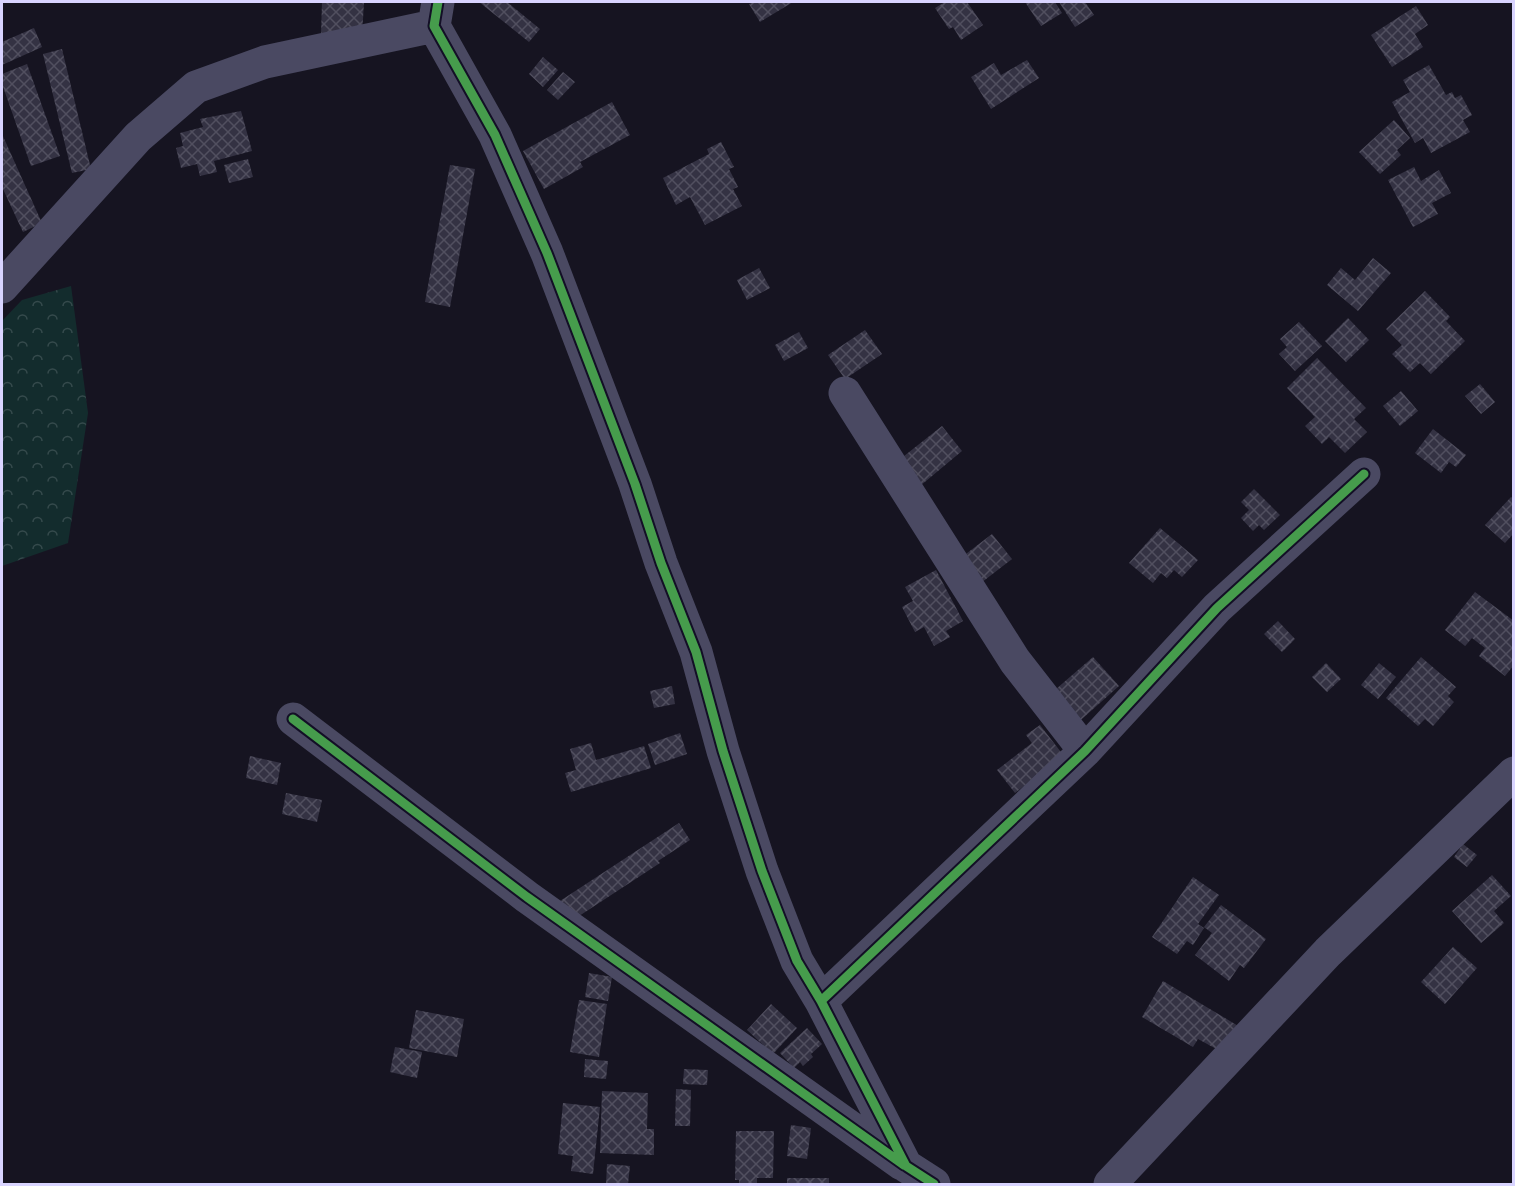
<svg xmlns="http://www.w3.org/2000/svg" width="1515" height="1186" font-family="'Varela Round',sans-serif">
  <defs>
    <pattern id="forest-crowns" width="20" height="18" patternUnits="userSpaceOnUse" patternTransform="scale(1.5)"><rect width="20" height="18" fill="#132c2d"/><path d="M2 6a3 3 0 1 1 6 0M12 15a3 3 0 1 1 6 0" fill="none" stroke="#354a4c"/></pattern>
    <pattern id="building-cross-hatch" width="8" height="8" patternUnits="userSpaceOnUse" patternTransform="scale(1.5)"><rect width="8" height="8" fill="#343243"/><path d="M0 0l8 8M0 8l8-8" fill="none" stroke="#514f5f"/></pattern>
  </defs>
  <rect width="100%" height="100%" fill="#161421"/>
  <path fill="url(#forest-crowns)" d="M71 286 88 413 68 543 2 566V321L22 300Z"/>
  <path fill="url(#building-cross-hatch)" d="M322 2H364L362 36 321 34Z
    M479 2H507L540 29 529 42Z
    M754 2H793L760 22 749 4Z
    M945 2H967L983 25 961 40 953 27 949 29 935 8Z
    M1025 2H1055L1062 13 1041 26Z
    M1059 2H1085L1094 15 1075 27Z
    M1416 6 1428 25 1415 34 1423 47 1392 67 1371 35Z
    M34 28 42 47 2 65V42Z
    M62 49 91 169 72 173 43 54Z
    M543 57 558 70 543 87 529 74Z
    M1027 60 1039 78 991 109 971 77 994 63 1001 75Z
    M27 64 60 156 31 166 2 84V74Z
    M1429 65 1446 95 1452 92 1455 98 1461 95 1472 115 1463 120 1470 132 1431 153 1423 138 1415 143 1392 102 1410 92 1403 80Z
    M563 72 575 82 558 100 547 90Z
    M612 102 630 135 580 162 583 167 544 189 523 151Z
    M241 111 252 151 214 161 217 172 200 176 197 164 181 168 176 148 183 146 180 133 203 127 200 119Z
    M1394 120 1410 138 1397 150 1401 155 1380 174 1359 152Z
    M2 134 42 223 23 232 2 187Z
    M721 142 734 167 729 169 738 187 733 189 742 206 705 225 690 197 676 205 663 178 709 154 707 149Z
    M248 159 253 177 229 183 224 165Z
    M450 165 475 169 450 307 425 302Z
    M1414 167 1421 181 1439 170 1451 193 1432 203 1438 214 1413 227 1388 180Z
    M1373 258 1391 273 1358 311 1327 285 1341 268 1355 280Z
    M759 268 770 288 747 300 737 280Z
    M1425 291 1450 317 1446 321 1465 341 1431 374 1420 363 1410 372 1392 354 1402 345 1386 329Z
    M1348 318 1369 340 1346 362 1325 341Z
    M1299 322 1322 346 1295 371 1279 354 1287 347 1280 339Z
    M865 330 882 354 845 379 828 355Z
    M799 332 808 348 784 361 775 345Z
    M1317 358 1366 408 1354 419 1367 432 1345 453 1329 437 1322 444 1305 426 1315 417 1287 388Z
    M1480 384 1495 402 1481 414 1465 396Z
    M1401 391 1418 411 1400 426 1383 406Z
    M942 426 962 451 920 486 899 460Z
    M1433 429 1466 455 1456 467 1449 462 1441 473 1415 453Z
    M1254 489 1280 515 1264 530 1259 525 1253 531 1241 518 1249 510 1241 502Z
    M1511 497 1514 499V533L1505 543 1485 525Z
    M1160 528 1198 560 1182 577 1174 570 1167 578 1161 573 1153 583 1129 563Z
    M992 534 1012 559 977 586 958 560Z
    M936 570 963 621 946 631 950 637 934 646 924 627 915 632 902 607 913 601 905 587Z
    M1475 592 1514 621V665L1505 676 1479 656 1485 648 1472 638 1465 646 1445 630Z
    M1278 621 1295 639 1282 652 1264 634Z
    M1093 657 1119 686 1074 726 1048 696Z
    M1421 657 1456 687 1448 696 1454 702 1433 726 1425 719 1418 726 1386 698Z
    M1326 663 1341 679 1327 692 1312 677Z
    M1379 663 1396 677 1378 699 1361 685Z
    M672 686 675 704 654 708 650 691Z
    M1040 725 1064 756 1015 793 997 770 1032 743 1026 735Z
    M680 733 687 754 655 765 648 744Z
    M591 743 596 760 644 746 651 768 571 792 565 773 576 770 570 749Z
    M250 756 281 763 277 785 246 778Z
    M286 793 322 800 317 822 282 814Z
    M679 823 690 840 658 861 660 863 573 920 560 901Z
    M1463 844 1477 855 1467 867 1454 857Z
    M1492 875 1511 896 1494 911 1504 923 1481 943 1452 911Z
    M1193 877 1219 895 1198 924 1204 928 1193 945 1187 941 1177 954 1152 937Z
    M1221 905 1266 939 1244 968 1240 965 1229 981 1195 955 1212 933 1204 927Z
    M1453 947 1477 968 1445 1004 1421 982Z
    M589 973 612 977 608 1001 585 997Z
    M1163 981 1240 1027 1220 1051 1198 1039 1193 1047 1142 1017Z
    M579 1000 607 1004 599 1057 570 1052Z
    M771 1004 797 1028 773 1054 747 1030Z
    M416 1010 464 1019 457 1057 409 1048Z
    M807 1028 822 1044 811 1054 813 1057 803 1066 800 1062 794 1068 780 1053Z
    M395 1047 422 1052 417 1078 390 1072Z
    M585 1059 608 1061 606 1079 584 1077Z
    M684 1069 708 1070 707 1085 683 1084Z
    M676 1089 691 1090 690 1126H675Z
    M602 1091 648 1093 647 1129H654V1155L600 1153Z
    M563 1103 600 1107 593 1174 571 1171 573 1156 558 1154Z
    M791 1125 811 1128 807 1159 787 1156Z
    M736 1131H774L773 1178H757V1184H739V1180H735Z
    M607 1164 630 1166 628 1184H606Z
    M787 1178H829V1184H787Z"/>
  <g fill="none" stroke-linecap="round" stroke-linejoin="round">
    <path stroke="#4a4962" stroke-width="33" d="M438 2 434 26 495 135 547 253 635 484 661 563 696 652 723 751 762 871 797 961 821 1001 906 1166 934 1184
      M2 287 138 137 196 87 265 62 434 26
      M845 393 1015 661 1085 751
      M293 719 527 897 902 1164
      M821 1001 1085 751 1217 608 1364 474
      M1110 1184 1328 952 1514 773"/>
    <g stroke="#130f26" stroke-width="13">
      <path id="cycleway" d="M438 2 434 26 495 135 547 253 635 484 661 563 696 652 723 751 762 871 797 961 821 1001 906 1166 934 1184
        M293 719 527 897 904 1165
        M821 1001 1085 751 1217 608 1364 474"/>
    </g>
    <use href="#cycleway" stroke="#469c4c" stroke-width="9"/>
  </g>
  <rect width="1515" height="1186" fill="none" stroke="#d9d4ff" stroke-width="6"/>
</svg>
